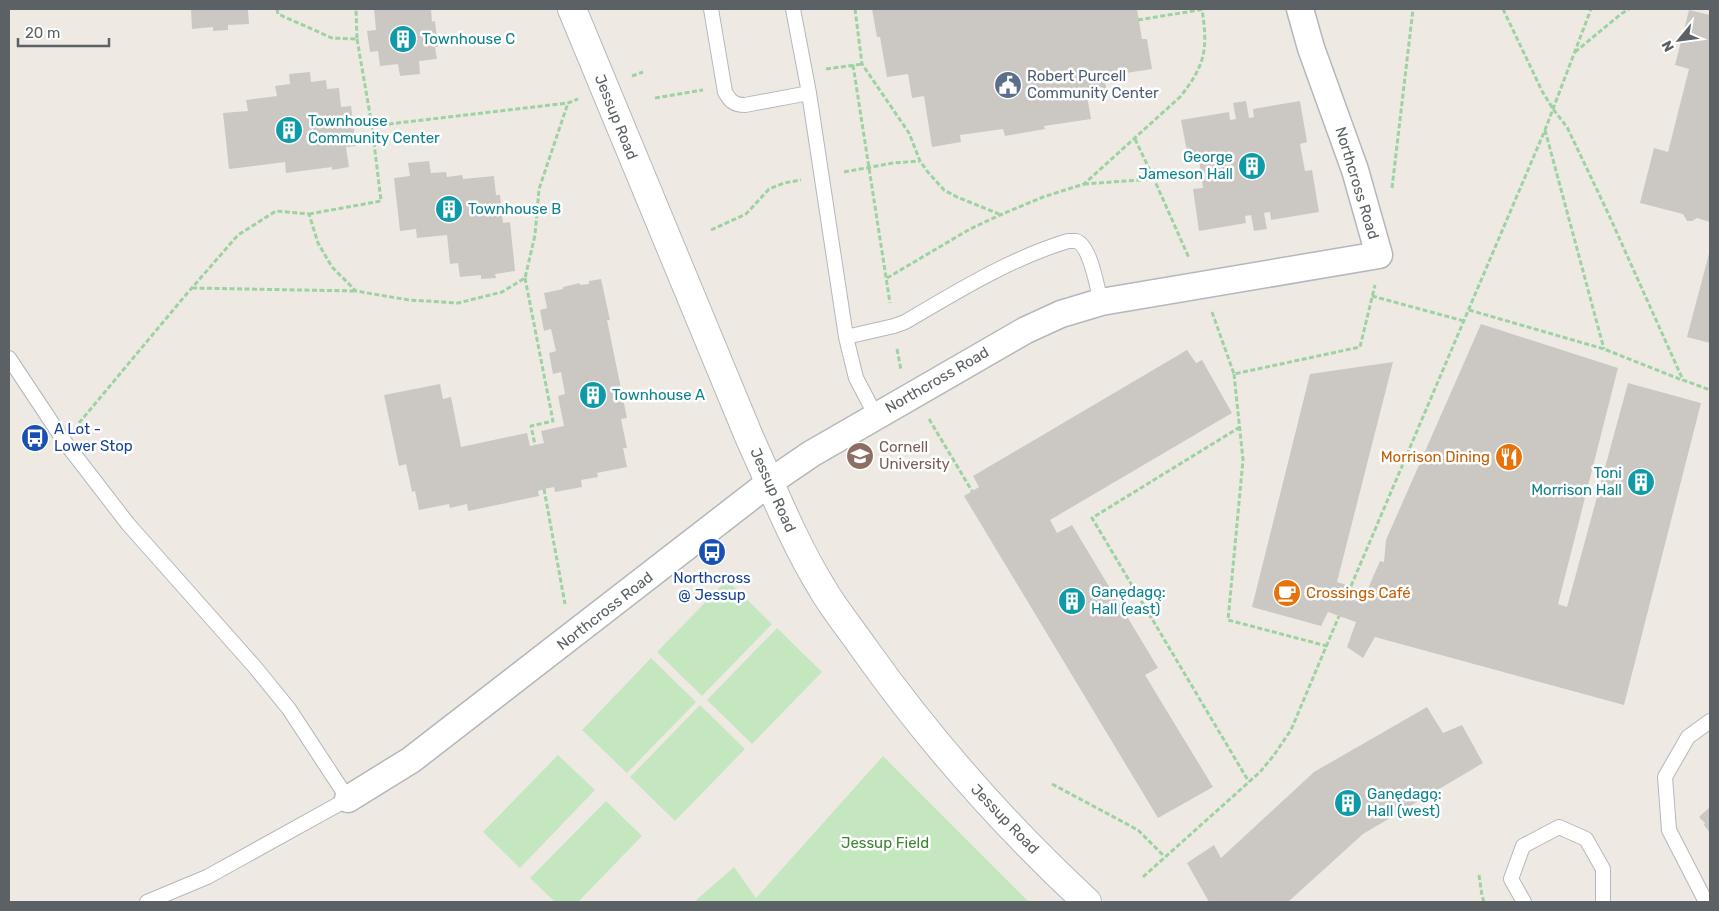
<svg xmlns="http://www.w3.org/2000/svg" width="1719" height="911" font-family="Rubik,sans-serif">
  <rect width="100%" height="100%" fill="#eeeae3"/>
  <path fill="#c5e7bf" d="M727 580 772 624 702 696 657 652Z
    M777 628 822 672 752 744 707 700Z
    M651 658 696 702 627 773 582 730Z
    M700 705 745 749 675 821 630 777Z
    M558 755 595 790 520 868 483 832Z
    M883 756 1029 902H694L734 867 756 898Z
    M606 801 642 836 578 902H555L530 878Z"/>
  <path fill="#cbc7c2" d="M191 9H252V10H248L249 24 228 25V30L213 31V27L192 29Z
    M374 9H431L432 22 435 21 438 47H435L437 59 419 61 420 74 400 76 398 64 380 66 378 51 370 52 367 31 376 30Z
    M872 9H1137L1142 39H1147L1152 69 1113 75V72L1104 74 1107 93 1087 96 1091 119 1044 126 1045 129 1005 136 1003 129 960 135 961 142 932 147 924 96 912 98 908 74 887 77 880 37H877Z
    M1689 10 1710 15V222L1697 218 1692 221H1687L1683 214 1640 203 1654 148 1668 152 1689 69 1675 65Z
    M310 72 311 82 326 80 327 89 339 88 341 107 351 106 356 146 346 147 349 167 332 170V167L286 173 285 162 229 169 223 113 248 111 246 100 277 96 275 86 290 84 289 74Z
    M1246 101 1249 118 1254 117 1253 109 1300 101 1307 142 1300 144 1305 171 1312 170 1319 212 1271 220 1270 212 1264 213 1267 229 1254 231 1251 215 1245 216 1246 223 1199 231 1193 189 1203 188 1199 161 1189 162 1181 120 1229 112 1230 120 1236 119 1233 103Z
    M429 161 431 173 446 172 447 177 462 175 463 179 494 176 496 195H500L503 223 510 222 515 271 495 274 496 278 481 279V275L460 277 458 263 450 264 447 235 417 238 416 229 400 231 394 178 410 176 408 163Z
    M1710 250V343L1687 337Z
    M601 279 610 320H607L627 418 621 419 627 448H623L627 467 597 473 598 477 581 480 582 487 555 492 554 487 544 489 538 491 539 496 468 511 467 504 450 508 449 504 419 510 415 491 412 492 406 464 399 466 384 395 440 384 443 399 451 397 461 447 527 433 530 446 544 443 541 431 564 426 558 396 565 394 561 372 553 374 549 353 556 351 551 329 544 331 540 310 547 308 544 293 563 289V287L580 283V285L589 284V281Z
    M1481 324 1618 368 1558 604 1567 607 1628 383 1701 403 1624 705 1375 637 1363 658 1347 647 1356 622 1328 612 1321 626 1252 607 1310 374 1393 362 1337 582 1367 591 1380 561 1384 562 1386 540Z
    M1187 350 1196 363 1202 360 1232 413 1050 520 1057 533 1072 525 1158 668 1145 675 1213 787 1158 818 964 496 979 487 973 476Z
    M1427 707 1443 733 1462 725 1483 763 1363 834 1288 902H1209L1187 863 1214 845 1221 858 1314 772Z
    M1710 807V833L1704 825 1705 823 1699 817Z"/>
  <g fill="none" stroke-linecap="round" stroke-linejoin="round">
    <g stroke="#b4b7bb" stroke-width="16">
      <path id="lane" d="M711 9 725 92C730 101 734 105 745 105L809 93
        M793 9 809 93 846 337 856 378 876 416
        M846 337 894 326 905 322C958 291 1009 259 1068 241 1071 241 1073 241 1076 241 1091 246 1097 288 1101 302
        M9 358 64 441 128 524 254 666 289 709 348 799 207 877 147 902
        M1524 902 1511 879 1523 846 1559 827 1586 839 1603 869V902
        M1706 902 1669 830 1665 777 1688 737 1710 721"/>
    </g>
    <g stroke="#b4b7bb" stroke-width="29">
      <path id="street" d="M348 799 411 760 770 482 811 454 1026 330 1061 314 1101 302 1379 255 1355 170 1311 48 1300 9"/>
    </g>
    <g stroke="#b5b9be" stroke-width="30">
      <path id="secondary" d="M572 9 750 439C773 489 793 541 822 588 834 609 850 628 863 647 929 740 1004 825 1087 902"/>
    </g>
    <path stroke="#9dd2a3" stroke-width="3" stroke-dasharray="5 2.5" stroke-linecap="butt" d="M277 9 278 14 332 38 357 39 356 9
      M855 9 862 64 909 133 920 161 927 171 944 190 957 197 999 214
      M1503 9 1542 91 1553 109 1567 127 1608 213 1683 380 1710 390
      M1138 20 1205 9
      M357 39 372 126 568 103 578 99
      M1575 52 1621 14 1629 9
      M853 65 890 303
      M826 69 862 64
      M632 76 643 72
      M655 98 703 90
      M1545 130 1604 349
      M1135 139 1154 179
      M844 172 893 163 920 161
      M1084 184 1154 179 1189 258
      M1392 188 1413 9
      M309 214 381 201 372 126
      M711 230 746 214 769 189 784 183 801 180
      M525 278 553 421 531 426 535 445
      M887 278 970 229 1000 215 1043 197 1084 184 1180 97C1206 64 1208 49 1202 9
      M192 288 355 291
      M1372 296 1464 321
      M1469 310 1604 349 1682 380
      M1212 312 1234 374 1360 347 1375 285
      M897 349 901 370
      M1234 374 1243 460 1228 620 1327 646
      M929 419 972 491
      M79 423 184 297 238 235 276 211 309 214 318 243 332 267 356 291 409 300 458 303 502 292 525 278 535 235 539 189 568 103
      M1240 427 1092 518 1249 782
      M544 489 565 604
      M1351 586 1545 130 1591 9
      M1052 784 1138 830 1165 857
      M1479 875 1482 896 1484 902
      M1143 877 1260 772 1274 755 1291 730 1339 616"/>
    <use href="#lane" stroke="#fff" stroke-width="14"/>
    <use href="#street" stroke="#fff" stroke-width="26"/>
    <use href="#secondary" stroke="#fff" stroke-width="28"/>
  </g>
  <defs>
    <g id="building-disc" transform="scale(1.4375)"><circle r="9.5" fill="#0f9aa8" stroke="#fff"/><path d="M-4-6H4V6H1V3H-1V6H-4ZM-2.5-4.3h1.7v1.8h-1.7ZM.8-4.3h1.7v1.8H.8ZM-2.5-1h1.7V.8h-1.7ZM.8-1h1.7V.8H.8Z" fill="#fff"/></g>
    <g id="civic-disc" transform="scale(1.4375)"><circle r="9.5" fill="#5c6f8a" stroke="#fff"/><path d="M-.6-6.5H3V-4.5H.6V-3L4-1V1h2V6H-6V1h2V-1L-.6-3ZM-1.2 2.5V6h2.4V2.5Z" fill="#fff"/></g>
    <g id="bus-disc" transform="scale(1.4375)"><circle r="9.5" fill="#1a4fb4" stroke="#fff"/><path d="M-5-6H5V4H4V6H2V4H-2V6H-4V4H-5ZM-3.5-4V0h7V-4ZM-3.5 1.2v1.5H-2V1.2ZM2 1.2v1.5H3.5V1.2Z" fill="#fff"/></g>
    <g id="university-disc" transform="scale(1.4375)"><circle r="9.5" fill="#8d6e63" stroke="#fff"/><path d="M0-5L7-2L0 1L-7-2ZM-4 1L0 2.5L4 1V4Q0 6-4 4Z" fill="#fff"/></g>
    <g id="restaurant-disc" transform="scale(1.4375)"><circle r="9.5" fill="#e8710a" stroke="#fff"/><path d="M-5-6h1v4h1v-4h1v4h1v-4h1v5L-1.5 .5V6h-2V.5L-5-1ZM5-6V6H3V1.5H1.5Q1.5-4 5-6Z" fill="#fff"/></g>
    <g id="cafe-disc" transform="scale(1.4375)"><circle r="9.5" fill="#e8710a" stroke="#fff"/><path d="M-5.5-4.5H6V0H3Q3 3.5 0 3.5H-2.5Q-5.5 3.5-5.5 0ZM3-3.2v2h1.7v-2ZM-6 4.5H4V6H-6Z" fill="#fff"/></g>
  </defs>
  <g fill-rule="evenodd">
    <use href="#building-disc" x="403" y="39"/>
    <use href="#civic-disc" x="1008" y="85"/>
    <use href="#building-disc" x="289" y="130"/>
    <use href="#building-disc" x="1252" y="166"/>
    <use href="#building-disc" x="449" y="209"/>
    <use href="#building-disc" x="593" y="395"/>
    <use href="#bus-disc" x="35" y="438"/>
    <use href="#university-disc" x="860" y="456"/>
    <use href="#restaurant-disc" x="1509" y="457"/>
    <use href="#building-disc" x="1641" y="482"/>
    <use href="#bus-disc" x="712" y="552"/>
    <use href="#cafe-disc" x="1287" y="593"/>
    <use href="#building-disc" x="1072" y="601"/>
    <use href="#building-disc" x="1348" y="803"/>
  </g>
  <g text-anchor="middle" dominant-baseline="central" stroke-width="5" stroke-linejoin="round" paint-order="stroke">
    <g font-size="15" fill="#0d838f" stroke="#fff" text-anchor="start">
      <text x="422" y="39">Townhouse C</text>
      <text x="308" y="121">Townhouse<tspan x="308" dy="17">Community Center</tspan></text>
      <text x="1233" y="157" text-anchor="end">George<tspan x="1233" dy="17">Jameson Hall</tspan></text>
      <text x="468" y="209">Townhouse B</text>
      <text x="612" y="395">Townhouse A</text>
      <text x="1622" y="473" text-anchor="end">Toni<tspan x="1622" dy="17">Morrison Hall</tspan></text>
      <text x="1091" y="592">Ganędagǫ:<tspan x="1091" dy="17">Hall (east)</tspan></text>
      <text x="1367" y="794">Ganędagǫ:<tspan x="1367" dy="17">Hall (west)</tspan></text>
    </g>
    <g font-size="15" fill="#4e5e75" stroke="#fff" text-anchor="start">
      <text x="1027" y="76">Robert Purcell<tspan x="1027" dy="17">Community Center</tspan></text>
    </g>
    <g font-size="15" fill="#5b6164" stroke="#fff">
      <text transform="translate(616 117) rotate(68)">Jessup Road</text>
      <text transform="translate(1357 183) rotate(73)">Northcross Road</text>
      <text transform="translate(937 380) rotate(-30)">Northcross Road</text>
      <text transform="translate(773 490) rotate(66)">Jessup Road</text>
      <text transform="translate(605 611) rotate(-38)">Northcross Road</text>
      <text transform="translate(1005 819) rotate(46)">Jessup Road</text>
    </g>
    <g font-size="15" fill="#164399" stroke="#fff" text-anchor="start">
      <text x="54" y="429">A Lot -<tspan x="54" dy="17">Lower Stop</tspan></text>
      <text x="712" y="578" text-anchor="middle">Northcross<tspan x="712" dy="17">@ Jessup</tspan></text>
    </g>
    <g font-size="15" fill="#785e54" stroke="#fff" text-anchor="start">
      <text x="879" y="447">Cornell<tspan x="879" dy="17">University</tspan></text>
    </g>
    <g font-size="15" fill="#c56008" stroke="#fff" text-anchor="end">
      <text x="1490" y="457">Morrison Dining</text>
      <text x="1306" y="593" text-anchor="start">Crossings Café</text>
    </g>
    <g font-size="15" fill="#3d8432" stroke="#fff">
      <text x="885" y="843">Jessup Field</text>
    </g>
  </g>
  <rect width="1719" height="911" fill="none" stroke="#5b6164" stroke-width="20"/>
  <g transform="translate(1679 40) rotate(241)" stroke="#ffffff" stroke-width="4" paint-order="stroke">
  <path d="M0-4L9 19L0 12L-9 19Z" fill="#5b6164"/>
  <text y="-8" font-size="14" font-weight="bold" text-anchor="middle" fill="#5b6164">N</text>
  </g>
  <path d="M18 38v8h91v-8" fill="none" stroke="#5b6164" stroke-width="2.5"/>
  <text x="25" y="38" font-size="15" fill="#5b6164" stroke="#ffffff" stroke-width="4" paint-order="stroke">20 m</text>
</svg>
